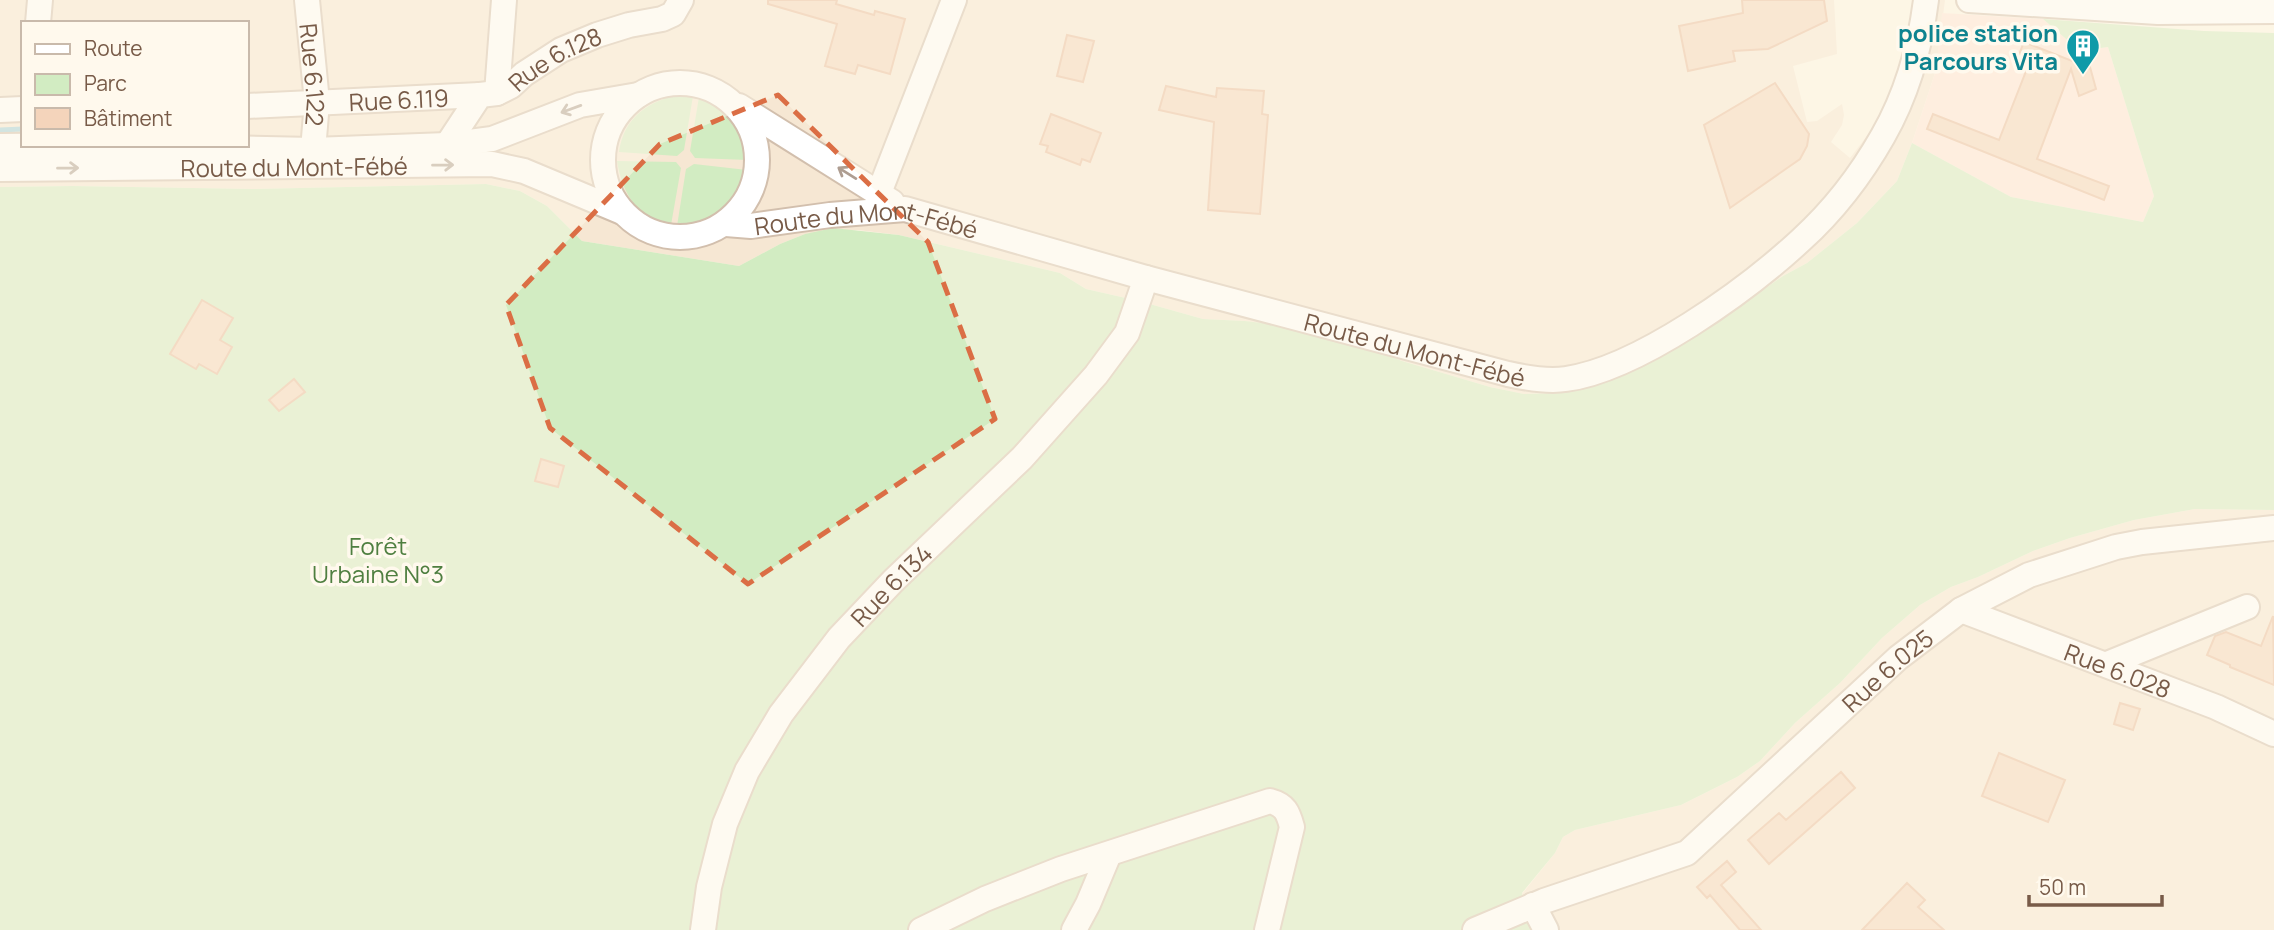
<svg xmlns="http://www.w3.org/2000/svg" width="2274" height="930" font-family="Manrope,sans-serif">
  <rect width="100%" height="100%" fill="#fdf5e5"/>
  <path fill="#f6e7d3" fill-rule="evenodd" d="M0 0H1834L1837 54 1793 66 1807 122 1817 121 1842 104 1844 115 1842 125 1831 142 1850 158 1873 128 1896 82 1910 36 1916 0H1945L1936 70 1912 143 1897 181 1857 223 1807 263 1783 276 1753 297 1586 387 1557 393 1524 394 1490 387 1402 361 1360 344 1245 321 1203 319 1139 301 1086 289 1060 273 899 235 858 230 805 234 780 244 739 266 582 241 547 206 520 191 486 184 253 189 72 186 0 187ZM23 23H247V145H23Z
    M2195 509 2274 510V930H1531L1522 894 1555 853 1563 837 1575 830 1681 805 1737 777 1760 761 1795 723 1840 683 1882 638 1920 605 1951 587 1978 577 2033 551 2070 538 2134 520Z"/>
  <path fill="#fee5d8" d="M1942 13 2043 19 2080 51 2108 47 2154 196 2143 222 2011 197 1912 143 1936 70Z"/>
  <path fill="#d2ecc2" d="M2043 19 2204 31 2274 33V510L2195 509 2134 520 2070 538 2033 551 1978 577 1951 587 1920 605 1882 638 1840 683 1795 723 1760 761 1737 777 1681 805 1575 830 1563 837 1555 853 1522 893 1531 930H0V187L72 186 253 189 486 184 520 191 547 206 582 241 739 266 780 244 805 234 833 228 899 235 1060 273 1086 289 1139 301 1203 319 1245 321 1295 327 1360 344 1402 361 1490 387 1524 394 1557 393 1586 387 1753 297 1783 276 1807 263 1857 223 1897 181 1912 143 2011 197 2143 222 2154 196 2108 47 2080 51Z
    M683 94 693 96 684 150 677 156 619 152C624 116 650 100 683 94Z
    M699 97C730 105 744 131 748 160L695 158 690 151Z
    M617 161 676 162 681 168 671 225C637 220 622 192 617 161Z
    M694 164 747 170C742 204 712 229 677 226L686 169Z"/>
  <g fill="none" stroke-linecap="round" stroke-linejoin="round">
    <path stroke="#9ecfdb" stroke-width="5" d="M0 130 23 129"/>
  </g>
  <path fill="#f4d4bb" stroke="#e8bb9b" stroke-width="2" d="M768 0H837L836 4 874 15 875 11 905 19 890 74 858 65 855 74 825 66 837 24 768 4Z
    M1742 0H1824L1827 21 1768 49 1733 51 1735 61 1688 71 1679 26 1743 13Z
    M1067 35 1094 41 1083 82 1057 76Z
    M2024 42 2072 61 2087 56 2096 89 2079 96 2071 69 2037 159 2109 186 2104 200 1927 129 1933 114 1999 140 2028 66 2016 62Z
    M1775 83 1809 134 1807 146 1800 159 1730 208 1704 125Z
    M1166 86 1216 97 1217 88 1264 91 1262 114 1268 115 1260 214 1208 210 1214 122 1159 110Z
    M1051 114 1101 133 1090 162 1082 159 1080 165 1046 152 1048 146 1040 144Z
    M202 300 233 318 220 340 232 347 217 374 199 364 196 369 170 354Z
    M294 379 305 392 279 411 269 400Z
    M541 459 564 466 558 487 535 481Z
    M2273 616 2274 685 2230 667V665L2207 655 2215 636 2226 632 2261 646Z
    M2120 703 2140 709 2133 730 2114 724Z
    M1999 753 2065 780 2048 822 1982 796Z
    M1841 772 1855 788 1769 864 1748 840 1779 813 1786 820Z
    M1727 861 1736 872 1721 885 1761 930H1740L1710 895 1707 898 1697 887Z
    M1907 883 1925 900 1918 907 1944 930H1862Z"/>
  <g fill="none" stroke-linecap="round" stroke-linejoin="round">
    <g stroke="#d2bfad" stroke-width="28">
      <g id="minor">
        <path id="s1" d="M307 0 317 102 313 150"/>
        <path d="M1969 0 2158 12 2274 11"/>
        <path d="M38 23 40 0"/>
        <circle cx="680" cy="160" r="77"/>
        <path d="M497 93 504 0"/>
        <path id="s2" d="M247 106 480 95"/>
        <path d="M739 106 892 202"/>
        <path d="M0 110 23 109"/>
        <path id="s3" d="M447 145 480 95 497 93 511 86 524 74 561 50 597 35 629 25 662 19 673 14 681 0"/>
        <path d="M0 146 97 145 313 150 447 145 492 139 580 105 638 95"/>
        <path id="s4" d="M0 169 492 164 524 171 622 212"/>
        <path d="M879 193 954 0"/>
        <path id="s5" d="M726 224 751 226 830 215 905 209 1146 278 1508 374C1526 378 1547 382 1566 379 1638 369 1747 290 1801 240 1833 211 1862 173 1883 136 1907 94 1920 48 1926 0"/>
        <path id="s6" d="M1961 610 2216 707 2274 734"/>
        <path d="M2107 664 2247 607"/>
        <path d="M1533 905 1546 930"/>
        <path id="s7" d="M703 930 709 887 725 824 747 771 781 714 839 638 893 581 1022 458 1096 375 1127 333 1146 278"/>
        <path d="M921 930 985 899 1061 869 1270 801C1285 805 1288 812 1292 827L1267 930"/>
        <path d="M1074 930 1088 904 1109 854"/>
        <path id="s8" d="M1475 930 1544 901 1687 853 1898 658 1961 610 2029 575 2116 547 2142 542 2274 528"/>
      </g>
    </g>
    <use href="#minor" stroke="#fff" stroke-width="24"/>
  </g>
  <defs><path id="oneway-shaft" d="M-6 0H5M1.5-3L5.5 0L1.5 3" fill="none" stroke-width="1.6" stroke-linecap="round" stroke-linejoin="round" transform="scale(1.75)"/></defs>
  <g stroke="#ae9d91">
    <use href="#oneway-shaft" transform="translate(571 109) rotate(160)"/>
    <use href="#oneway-shaft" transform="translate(443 165) rotate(-1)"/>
    <use href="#oneway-shaft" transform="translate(68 168) rotate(-1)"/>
    <use href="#oneway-shaft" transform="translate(847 173) rotate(-148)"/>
  </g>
  <path d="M0 0H2274V930H0ZM778 95 928 242 995 419 748 584 550 428 506 305 660 144Z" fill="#fdf5e5" fill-opacity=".55" fill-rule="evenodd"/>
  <path fill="none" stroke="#db6e45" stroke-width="5" stroke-dasharray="14 9" stroke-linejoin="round" d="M778 95 928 242 995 419 748 584 550 428 506 305 660 144Z"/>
  <defs>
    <g id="building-pin" transform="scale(1.75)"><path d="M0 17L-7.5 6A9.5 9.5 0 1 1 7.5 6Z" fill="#0f9aa8" stroke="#fff9ed"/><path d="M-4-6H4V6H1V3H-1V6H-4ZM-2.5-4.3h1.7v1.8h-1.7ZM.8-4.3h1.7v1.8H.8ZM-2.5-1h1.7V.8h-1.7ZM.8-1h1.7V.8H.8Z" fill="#fff"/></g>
  </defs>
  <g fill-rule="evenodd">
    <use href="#building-pin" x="2083" y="46"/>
  </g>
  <g text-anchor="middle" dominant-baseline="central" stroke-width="7" stroke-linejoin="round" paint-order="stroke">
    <g font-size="24" font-weight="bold" fill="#0d838f" stroke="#fff9ed" text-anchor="end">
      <text x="2058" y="32">police station<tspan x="2058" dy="28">Parcours Vita</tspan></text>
    </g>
    <g font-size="24" fill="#785b48" stroke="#fff9ed">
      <text stroke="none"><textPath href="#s3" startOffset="145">Rue 6.128</textPath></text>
      <text stroke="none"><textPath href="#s1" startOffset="75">Rue 6.122</textPath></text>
      <text stroke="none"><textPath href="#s2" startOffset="152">Rue 6.119</textPath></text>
      <text stroke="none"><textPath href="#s4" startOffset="294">Route du Mont-Fébé</textPath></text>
      <text stroke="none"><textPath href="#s5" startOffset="142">Route du Mont-Fébé</textPath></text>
      <text stroke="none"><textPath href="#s5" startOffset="709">Route du Mont-Fébé</textPath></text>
      <text stroke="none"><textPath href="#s7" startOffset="402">Rue 6.134</textPath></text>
      <text stroke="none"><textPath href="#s6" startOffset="168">Rue 6.028</textPath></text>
      <text stroke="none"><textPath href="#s8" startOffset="497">Rue 6.025</textPath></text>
    </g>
    <g font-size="24" fill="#4f7f40" stroke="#fff9ed">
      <text x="378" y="545">Forêt<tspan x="378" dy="28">Urbaine N°3</tspan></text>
    </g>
  </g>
  <rect x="21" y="21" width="228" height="126" fill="#fff9ed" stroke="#c9baab" stroke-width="2"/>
  <rect x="35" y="44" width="35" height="10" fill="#ffffff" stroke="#c9baab" stroke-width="2"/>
  <text x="84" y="56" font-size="21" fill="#785b48">Route</text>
  <rect x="35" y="74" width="35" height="21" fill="#d2ecc2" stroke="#c9baab" stroke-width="2"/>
  <text x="84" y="91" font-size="21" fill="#785b48">Parc</text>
  <rect x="35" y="108" width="35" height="21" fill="#f4d4bb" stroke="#c9baab" stroke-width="2"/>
  <text x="84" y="126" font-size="21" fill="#785b48">Bâtiment</text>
  <path d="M2029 895v10h133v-10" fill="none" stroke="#785b48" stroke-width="3.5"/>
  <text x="2039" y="895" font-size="21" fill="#785b48" stroke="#fff9ed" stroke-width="5" paint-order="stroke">50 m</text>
</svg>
